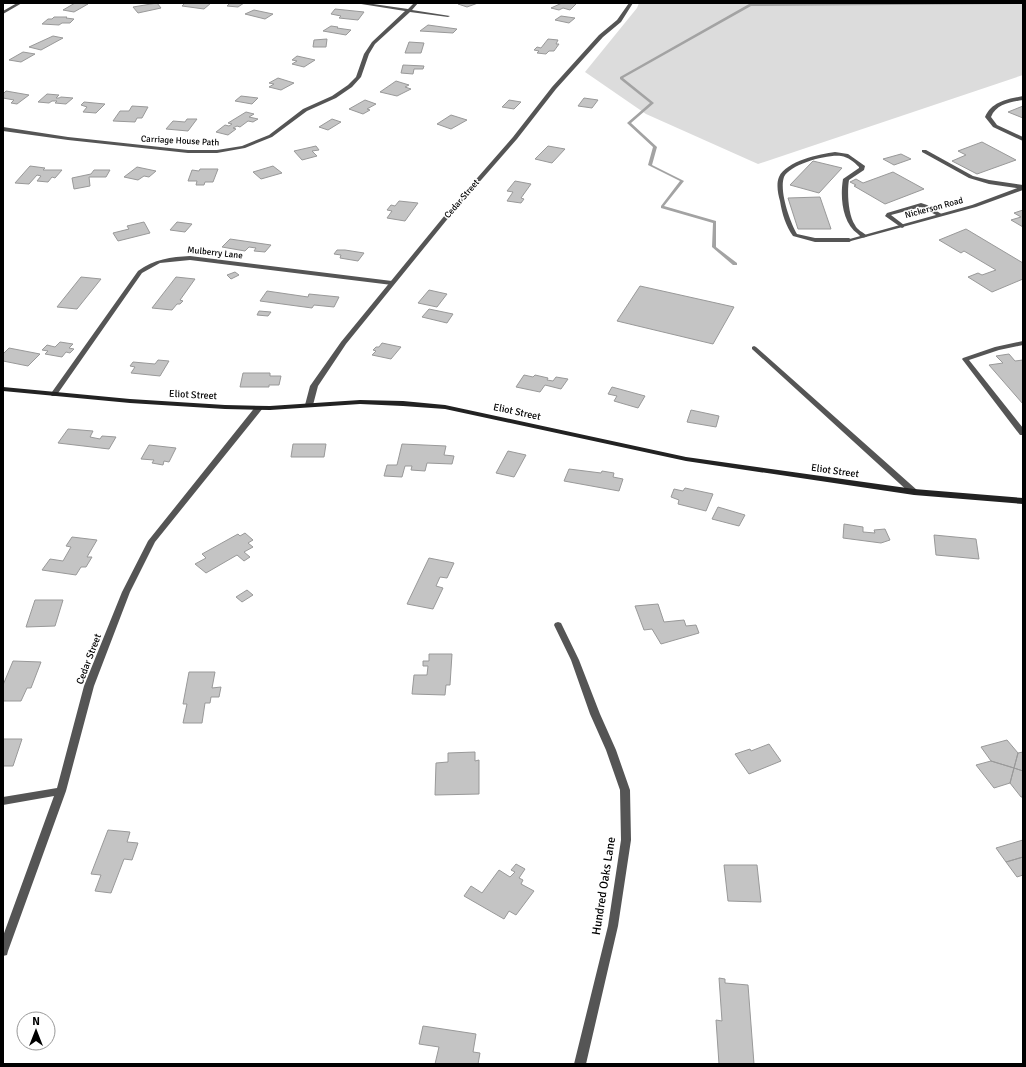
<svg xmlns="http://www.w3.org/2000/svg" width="1026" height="1067" font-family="Signika,sans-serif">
  <rect width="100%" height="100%" fill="#fff"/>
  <path fill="#dcdcdc" d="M639 3H1023V75L758 164 646 114 585 72 637 8Z"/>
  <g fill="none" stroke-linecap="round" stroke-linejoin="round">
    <path fill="#a3a3a3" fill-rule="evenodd" d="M897 3H1023V4L751 6 623 78 654 103 631 123 657 147 652 165 684 181 664 206 716 221V247L737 263V265H733L712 247 713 223 661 208V206L680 181 648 165 653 147 627 123 650 103 620 79V77L749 4Z"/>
  </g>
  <path fill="#c4c4c4" stroke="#999" d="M75 3 88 4 74 12 63 10Z
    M157 3 161 8 138 13 133 7Z
    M185 3H211L204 9 182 6Z
    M227 3H244L238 7 227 6 230 3Z
    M460 3H478L467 7 458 4Z
    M562 3H577L570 10 563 8 559 10 551 8Z
    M335 9 364 12 358 20 339 18 341 16 331 14Z
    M254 10 273 14 265 19 245 14Z
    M561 16 575 18 569 23 555 20Z
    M54 17H67L66 18 74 19 70 23H62L59 25 42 24 48 19H52Z
    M428 25 457 29 453 33 420 31Z
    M331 26 338 27 337 28 351 30 346 35 323 31Z
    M53 36 63 38 41 50 29 47Z
    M327 39 326 47H313L314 40Z
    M548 39 558 40 556 44H559L554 51H549L546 54 537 53 539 51 534 50 537 47 541 48Z
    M409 42 424 43 421 53H405Z
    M23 52 35 54 21 62 9 60Z
    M297 56 315 60 304 67 292 64 297 61 292 60Z
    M403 65 424 66 423 69H414L413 74 401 73Z
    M278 78 294 83 281 90 269 87 274 84 269 83Z
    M396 81 409 85 405 87 411 89 397 96 380 92Z
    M6 91 29 95 17 104 11 103 14 100 3 98V94Z
    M47 94 59 95 56 98H59L61 97 73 98 66 104 55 103 57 101H52L49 103 38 102Z
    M241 96 258 98 252 104 235 101Z
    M584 98 598 100 592 108 578 106Z
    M365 100 376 104 367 109 370 110 363 114 349 109Z
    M509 100 521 102 514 109 502 107Z
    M84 102 105 104 96 113 83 112 87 107 81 105Z
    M132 106 148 107 142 118H137L135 122 113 121 120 111H129Z
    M1023 106V118L1008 112Z
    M246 112 254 114 249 117 258 119 253 122 248 121 240 127 237 126 233 128 236 129 228 135 216 132 225 125 229 126 232 124 228 123Z
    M451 115 467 120 451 129 437 124Z
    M187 119H197L188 131 166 129 173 121 185 122Z
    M332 119 341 122 328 130 319 127Z
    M982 142 1016 160 977 174 952 161 966 155 958 151Z
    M316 146 319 150 312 151 317 156 302 160 294 151Z
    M548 146 565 149 552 163 535 159Z
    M901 154 911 159 894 165 883 159Z
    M813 161 842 168 819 193 790 185Z
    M30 166 45 168 43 170H62L55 178 52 177 48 182 37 181 41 176 37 175 29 184 15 183Z
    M273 166 282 173 261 179 253 172Z
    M137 167 156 171 149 177 144 176 138 180 124 177Z
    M200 169H218L213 182H205L204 185H196L197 181H188L192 170 199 171Z
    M94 170H110L106 177H89L90 186 74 189 72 178 91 174Z
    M893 172 924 189 885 204 854 186 856 185 850 182 856 179 863 183Z
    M515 181 531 184 521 198 524 199 521 203 507 201 513 192 507 191Z
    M820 197 831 229H798L788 198Z
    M399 201 418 203 405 221 387 218 392 211 387 210 391 205 395 206Z
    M1023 210V227L1011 220 1021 217 1014 213Z
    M144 222 150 233 118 241 113 233 129 229 127 226Z
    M177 222 192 224 185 232 170 230Z
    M966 229 1023 263V279L992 292 968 277 978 273 982 275 996 270 964 251 961 253 939 240Z
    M230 239 271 245 265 252 254 251 256 248 249 247 245 251 222 247Z
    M337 250H345L364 253 358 261 340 258 341 255 334 254Z
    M235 272 239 275 231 279 227 275Z
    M81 277 101 279 77 309 57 307Z
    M176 277 195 279 180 300 183 301 180 304H177L172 310 152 308Z
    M640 286 734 307 713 344 617 321Z
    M429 290 447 294 437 307 418 303Z
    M267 291 308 297 309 294 339 297 334 307 314 305 312 308 260 301Z
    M429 309 453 314 447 323 422 317Z
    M259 311 271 312 268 316 257 315Z
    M60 342 73 344 69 348 74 349 70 353 66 352 62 357 45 354 48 351 42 350 47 345 55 347Z
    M382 343 401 347 391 359 372 355 376 351 373 350 376 347H379Z
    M9 348 40 354 28 366 3 361V354Z
    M1009 354 1015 361 1023 360V404L989 365 1003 363 996 356Z
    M158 360 169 361 160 376 131 373 135 367 130 366 133 362 155 364Z
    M243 373H270V376H281L279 385H269V387H240Z
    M524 375 533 377 535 375 548 378 547 380 553 381 556 377 568 379 561 389 545 385 540 392 516 387Z
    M612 387 645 396 638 408 614 401 617 396 608 394Z
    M691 410 719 416 716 427 687 422Z
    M68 429 93 431 90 437 100 439 102 436 116 437 109 449 58 443Z
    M293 444H326L324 457H291Z
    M402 444 446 446 444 455 454 456 452 464 427 463 425 471 411 470 412 466H405L402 477 384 476 387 465H397Z
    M149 445 176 448 169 462 164 461 163 465 152 463 154 460 141 459Z
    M508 451 526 455 514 477 496 473Z
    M569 469 601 473 602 471 614 473 613 477 623 479 619 491 564 481Z
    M685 488 713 494 706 511 678 504 679 500 671 497 674 489 683 491Z
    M718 507 745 515 739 526 712 519Z
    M844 524 863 527V532L875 533 874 530 885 529 890 540 881 543 843 538Z
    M245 533 253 540 248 543 253 547 244 552 250 557 244 561 237 555 206 573 195 564 206 558 202 554 238 534 240 536Z
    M934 535 976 539 979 559 936 555Z
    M72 537 97 540 87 557H92L86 567H81L76 575 42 570 50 559 63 561 71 547 66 546Z
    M429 558 454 563 447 578 440 577 436 586 443 588 433 609 407 604Z
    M247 590 253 595 242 602 236 597Z
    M35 600H63L55 626 26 627Z
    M658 604 664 622 684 620 686 626 696 625 699 633 661 644 652 629 644 630 635 606Z
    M429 654H452L450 685H446L445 695 412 694 414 675H427L428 666H423V661H429Z
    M13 661 41 662 31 688H27L21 701H3V685Z
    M189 672H215L212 688 221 687 219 697H211L210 703H205L202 723H183L187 704H183Z
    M3 739H22L13 766H3Z
    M1007 740 1018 753 1014 768 991 761 981 747Z
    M769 744 781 761 749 774 735 754 750 749 751 751Z
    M475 752V761L479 760V794L435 795 436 763 448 762V753Z
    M1023 752V771L1014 768 1018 753Z
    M991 761 1014 768 1010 783 994 788 976 765Z
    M1014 768 1023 771V797H1021L1010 783Z
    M108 830 130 832 127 842 138 843 132 860 124 859 111 893 95 891 101 875 91 874Z
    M1023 840V857L1006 862 996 848Z
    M1023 857V875L1017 877 1006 862Z
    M516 864 525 869 519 878 523 880 521 884 534 891 516 915 509 911 504 919 464 896 471 886 482 893 499 870 510 877 515 872 511 870Z
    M724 865H757L761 902 728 901Z
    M719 978 725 979V983L748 985 754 1064H719L716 1020 722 1021Z
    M423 1026 476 1034 473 1052 480 1053 478 1064H435L439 1047 419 1044Z"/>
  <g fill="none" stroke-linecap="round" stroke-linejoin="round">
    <path fill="#555" fill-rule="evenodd" d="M1023 96V100C1011 102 996 104 991 117L997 125 1023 137V141L993 127 985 117C992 101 1008 99 1023 96Z
      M922 150H926L973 176 989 180 1023 185V189L989 184 969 178 922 152Z
      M835 152 848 154 865 166 864 170 849 180C847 191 848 215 855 225 857 230 863 232 867 236L866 237C862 238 861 237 858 234 842 223 840 197 843 179L859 168V167C854 162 848 157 841 156 828 154 790 164 784 177 779 191 790 222 797 234L815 238H849L852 240 849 242H815L793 236C786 226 782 214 780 201 778 194 776 184 779 177 786 161 820 154 835 152Z
      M921 203 927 205 943 215 942 216H938L921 207 891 215 904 225V227L902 228 885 216 887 213Z
      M1023 341V345L999 350 969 360 1023 428V435H1020L962 359 963 358 995 347Z
      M754 346 756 347 917 490 918 492 917 494H911L752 349V347Z"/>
    <path fill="#555" fill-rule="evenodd" d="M17 3H22L3 14V11Z
      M355 3H366L408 9 414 3H418L412 10 450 16 448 17 410 12 375 44 369 54 361 77 352 87 336 98 307 111 272 137 245 148 217 153H188L68 140 3 131V127L68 137 188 150H217L242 146 269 135 303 109 332 96 348 85 356 77 364 54 372 42 405 11Z
      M1023 186V190L976 207 851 241 849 242 846 240 972 205Z
      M190 256 392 281 395 283 392 285 190 260 160 263 142 273 56 396H52L50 394 52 392 138 271C154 259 171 257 190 256Z
      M256 406H259L263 408 155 542 130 592 94 686 66 791 8 951 7 955 3 956V936L54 796 3 805V797L57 788 84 686 122 592 148 541Z
      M558 622 561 623 562 625 579 660 600 714 616 750 630 790 631 840 618 926 586 1064H574L608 926 621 840 620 790 606 750 590 714 571 660 554 625 555 623Z"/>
    <path fill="#555" fill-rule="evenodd" d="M629 3H633L621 22 603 37 556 89 517 139 454 211 346 344 318 386 313 405 309 407H306L305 405 310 386 341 342 450 209 513 137 552 87 599 35 617 20Z"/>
    <path fill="#222" fill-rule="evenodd" d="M3 387 130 399 225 405 270 406 360 400 403 401 445 405 686 457 914 489 1023 498V504L914 495 686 461 445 409 403 406 360 404 270 410 225 409 130 403 3 391Z"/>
  </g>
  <g text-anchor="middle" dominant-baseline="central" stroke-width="3" stroke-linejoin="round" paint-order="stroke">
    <g font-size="9" fill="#000" stroke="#fff">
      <text transform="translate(180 141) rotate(3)">Carriage House Path</text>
      <text transform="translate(462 199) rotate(-49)">Cedar Street</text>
      <text transform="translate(934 208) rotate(-15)">Nickerson Road</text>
      <text transform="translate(215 253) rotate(6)">Mulberry Lane</text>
    </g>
    <g font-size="10" fill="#000" stroke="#fff">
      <text transform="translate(193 395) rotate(3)">Eliot Street</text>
      <text transform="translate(517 412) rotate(12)">Eliot Street</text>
      <text transform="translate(835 471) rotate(8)">Eliot Street</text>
      <text transform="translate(89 659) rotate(-69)">Cedar Street</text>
    </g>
    <g font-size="12" fill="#000" stroke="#fff">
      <text transform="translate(604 886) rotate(-81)">Hundred Oaks Lane</text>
    </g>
  </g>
  <rect width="1026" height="1067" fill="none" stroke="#000000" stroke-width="8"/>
  <g transform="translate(36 1031)"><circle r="19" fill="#ffffff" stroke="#999999"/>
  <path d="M0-3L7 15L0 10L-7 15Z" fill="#000000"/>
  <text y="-6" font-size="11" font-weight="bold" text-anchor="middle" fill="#000000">N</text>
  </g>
</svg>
